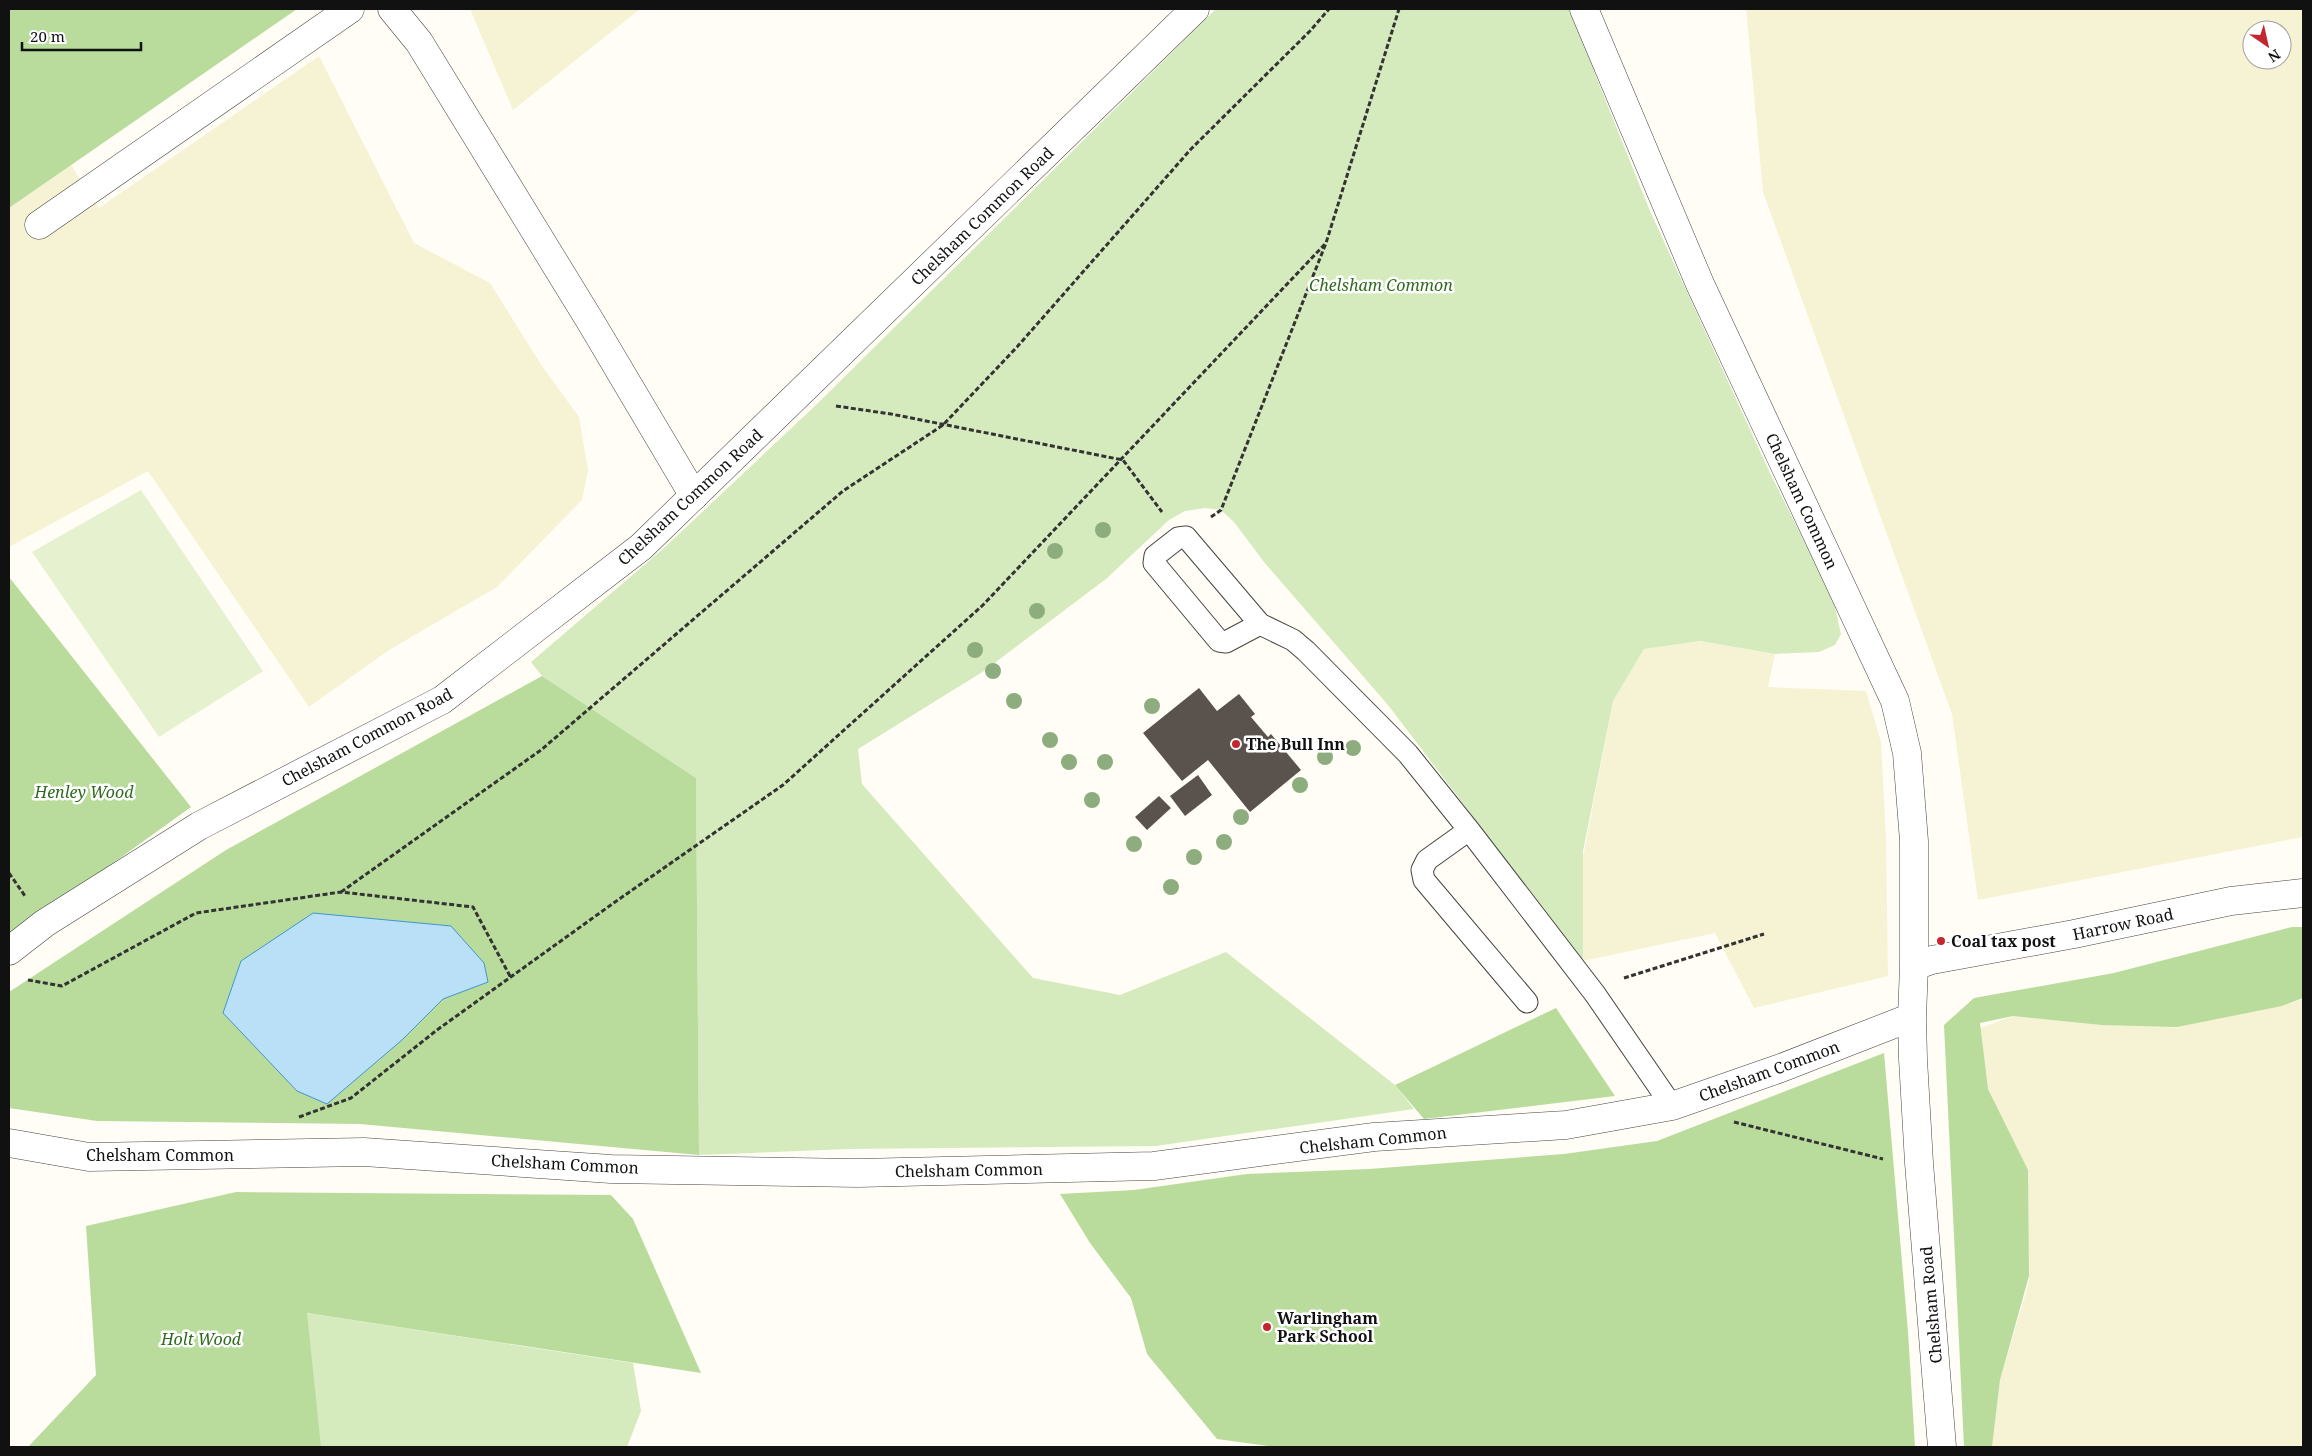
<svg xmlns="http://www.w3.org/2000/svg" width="2312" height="1456" font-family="'Noto Serif',serif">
  <rect width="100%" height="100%" fill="#fffdf5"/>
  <path fill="#f6f3d4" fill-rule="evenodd" d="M470 9H640L513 110Z
    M1746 9H2303V837L1978 900 1952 714 1763 192ZM2252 30H2282V60H2252Z
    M319 56 414 243 490 283 542 366 579 417 588 470 582 500 497 587 389 650 309 707 148 471 9 547V208L71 165 99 208Z
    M1699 641 1775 654 1768 687 1866 691 1881 742 1886 838 1888 976 1754 1008 1715 933 1583 961V857L1613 701 1644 649Z
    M2303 999V1447H1992L2000 1380 2029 1282 2026 1177 1986 1084 1977 1029 2013 1016 2101 1025 2282 1006Z"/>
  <path fill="#d5ebbd" d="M1216 9H1573L1597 79 1650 211 1769 471 1833 599 1841 634 1835 645 1819 652 1775 654 1700 641 1644 649 1613 701 1583 851V961L1388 705 1264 562 1234 522 1221 510 1205 508 1185 511 1169 520 1106 579 984 671 858 749 862 784 1033 978 1120 995 1226 952 1395 1085 1414 1109 1156 1146 849 1149 699 1155 696 778 542 676 531 662 664 548 817 404Z
    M306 1313 633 1363 641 1411 627 1447H320Z"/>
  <path fill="#b9dc9c" d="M9 9H297L9 208Z
    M9 577 191 807 9 938Z
    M542 676 696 778 699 1155 360 1124 97 1121 9 1108V992L226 850Z
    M2292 927H2303V998L2282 1006 2177 1027 2101 1025 2013 1016 1980 1023 1988 1089 2028 1170 2029 1276 2000 1380 1992 1447H1964L1944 1025 1974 998 2114 973Z
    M1556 1008 1615 1096 1424 1119 1395 1085Z
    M1884 1053 1908 1332 1915 1447H1275L1217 1439 1147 1354 1131 1298 1090 1243 1060 1194 1134 1190 1247 1174 1369 1169 1564 1154 1657 1141Z
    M236 1192 611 1195 633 1219 701 1373 307 1313 321 1447H28L96 1375 86 1226Z"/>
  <path fill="#e6f2cf" d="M141 490 263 671 159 737 32 552Z"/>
  <path fill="#b9e0f7" stroke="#3f96cf" d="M313 913 451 926 484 963 488 982 443 999 402 1040 327 1104 297 1091 223 1013 241 961Z"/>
  <path fill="#5a524d" d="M1199 688 1217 711 1239 694 1255 714 1251 717 1268 737 1271 734 1301 770 1250 812 1208 760 1182 781 1143 733Z
    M1198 775 1212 795 1185 816 1170 796Z
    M1159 796 1171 808 1147 830 1135 817Z"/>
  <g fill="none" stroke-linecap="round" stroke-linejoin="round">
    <g stroke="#444" stroke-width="23">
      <path id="service" d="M1260 624 1226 642 1219 641 1154 563 1155 556 1178 538 1186 537 1260 624 1293 640 1306 651 1408 754 1469 830 1595 994 1672 1106
        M1469 830 1427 860 1422 870 1424 880 1527 1002"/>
    </g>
    <g stroke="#444" stroke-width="29">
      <path id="minor" d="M392 9 419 42 592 324 694 496
        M1584 9 1700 284 1895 701 1907 753 1914 841V966L1912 1017 1913 1059 1919 1163 1942 1447
        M39 225 350 9
        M1914 966 1932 960 2074 934 2231 901 2303 893
        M9 1143 89 1157 364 1152 611 1169 858 1173 1154 1166 1374 1137 1566 1125 1672 1106 1781 1068 1912 1017"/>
    </g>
    <g stroke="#444" stroke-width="29">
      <path id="tertiary" d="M9 951 45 923 199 826 442 700 641 547 1195 9"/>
    </g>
    <path stroke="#333" stroke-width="3" stroke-dasharray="5 2.5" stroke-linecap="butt" d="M836 406 891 414 1123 460 1162 512
      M1211 517 1221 510 1326 243 1399 9
      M9 873 25 896
      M341 892 541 750 843 491 943 425 1017 347 1191 149 1310 31 1329 9
      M1624 978 1764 934
      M28 980 62 986 196 913 341 892 473 907 511 978
      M299 1117 351 1098 437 1030 615 902 783 785 983 605 1326 243
      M1734 1122 1883 1159"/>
    <use href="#service" stroke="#fff" stroke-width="21"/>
    <use href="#minor" stroke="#fff" stroke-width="28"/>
    <use href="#tertiary" stroke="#fff" stroke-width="28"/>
  </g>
  <g fill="#8dad7f">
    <circle cx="1103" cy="530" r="8"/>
    <circle cx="1055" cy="551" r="8"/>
    <circle cx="1037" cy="611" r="8"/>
    <circle cx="975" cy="650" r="8"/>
    <circle cx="993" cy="671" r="8"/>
    <circle cx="1014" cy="701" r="8"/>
    <circle cx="1152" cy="706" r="8"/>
    <circle cx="1050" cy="740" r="8"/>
    <circle cx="1353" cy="748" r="8"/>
    <circle cx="1325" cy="757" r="8"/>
    <circle cx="1069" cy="762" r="8"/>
    <circle cx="1105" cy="762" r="8"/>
    <circle cx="1300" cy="785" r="8"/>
    <circle cx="1092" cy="800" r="8"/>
    <circle cx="1241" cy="817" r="8"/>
    <circle cx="1224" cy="842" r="8"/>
    <circle cx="1134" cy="844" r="8"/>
    <circle cx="1194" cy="857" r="8"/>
    <circle cx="1171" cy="887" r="8"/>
  </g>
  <g fill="#c4262e" stroke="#fff" stroke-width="2">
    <circle cx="1236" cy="744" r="5"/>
    <circle cx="1941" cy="941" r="5"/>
    <circle cx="1267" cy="1327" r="5"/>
  </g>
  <g text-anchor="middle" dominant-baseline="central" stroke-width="5" stroke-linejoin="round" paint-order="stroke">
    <g font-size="16" fill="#111" stroke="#fff">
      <text transform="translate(982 216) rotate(-44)">Chelsham Common Road</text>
      <text transform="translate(690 497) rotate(-43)">Chelsham Common Road</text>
      <text transform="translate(1802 501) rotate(65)">Chelsham Common</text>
      <text transform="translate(367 737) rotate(-28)">Chelsham Common Road</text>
      <text transform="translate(2123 924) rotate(-12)">Harrow Road</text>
      <text transform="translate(1769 1071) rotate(-20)">Chelsham Common</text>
      <text transform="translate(1373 1140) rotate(-6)">Chelsham Common</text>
      <text x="160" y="1155">Chelsham Common</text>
      <text transform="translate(565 1164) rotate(3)">Chelsham Common</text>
      <text transform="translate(969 1170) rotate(-1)">Chelsham Common</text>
      <text transform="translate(1931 1305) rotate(-95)">Chelsham Road</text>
    </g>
    <g font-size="16" font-style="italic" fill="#2f6b1f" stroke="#fff">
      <text x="1381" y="285">Chelsham Common</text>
      <text x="84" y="792">Henley Wood</text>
      <text x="201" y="1339">Holt Wood</text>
    </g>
    <g font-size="16" font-weight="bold" fill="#111" stroke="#fff" text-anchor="start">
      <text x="1246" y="744">The Bull Inn</text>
      <text x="1951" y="941">Coal tax post</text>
      <text x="1277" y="1318">Warlingham<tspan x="1277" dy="18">Park School</tspan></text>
    </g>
  </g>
  <rect width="2312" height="1456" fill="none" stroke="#111111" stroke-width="20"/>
  <g transform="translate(2267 45) rotate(146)"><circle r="24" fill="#ffffff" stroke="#a0a0a0"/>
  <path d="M0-4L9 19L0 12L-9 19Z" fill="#c4262e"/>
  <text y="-8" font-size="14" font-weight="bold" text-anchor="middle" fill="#111111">N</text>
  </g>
  <path d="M22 42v8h119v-8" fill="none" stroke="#111111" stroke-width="2.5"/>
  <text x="30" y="42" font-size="15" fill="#111111" stroke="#ffffff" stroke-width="4" paint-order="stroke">20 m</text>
</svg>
